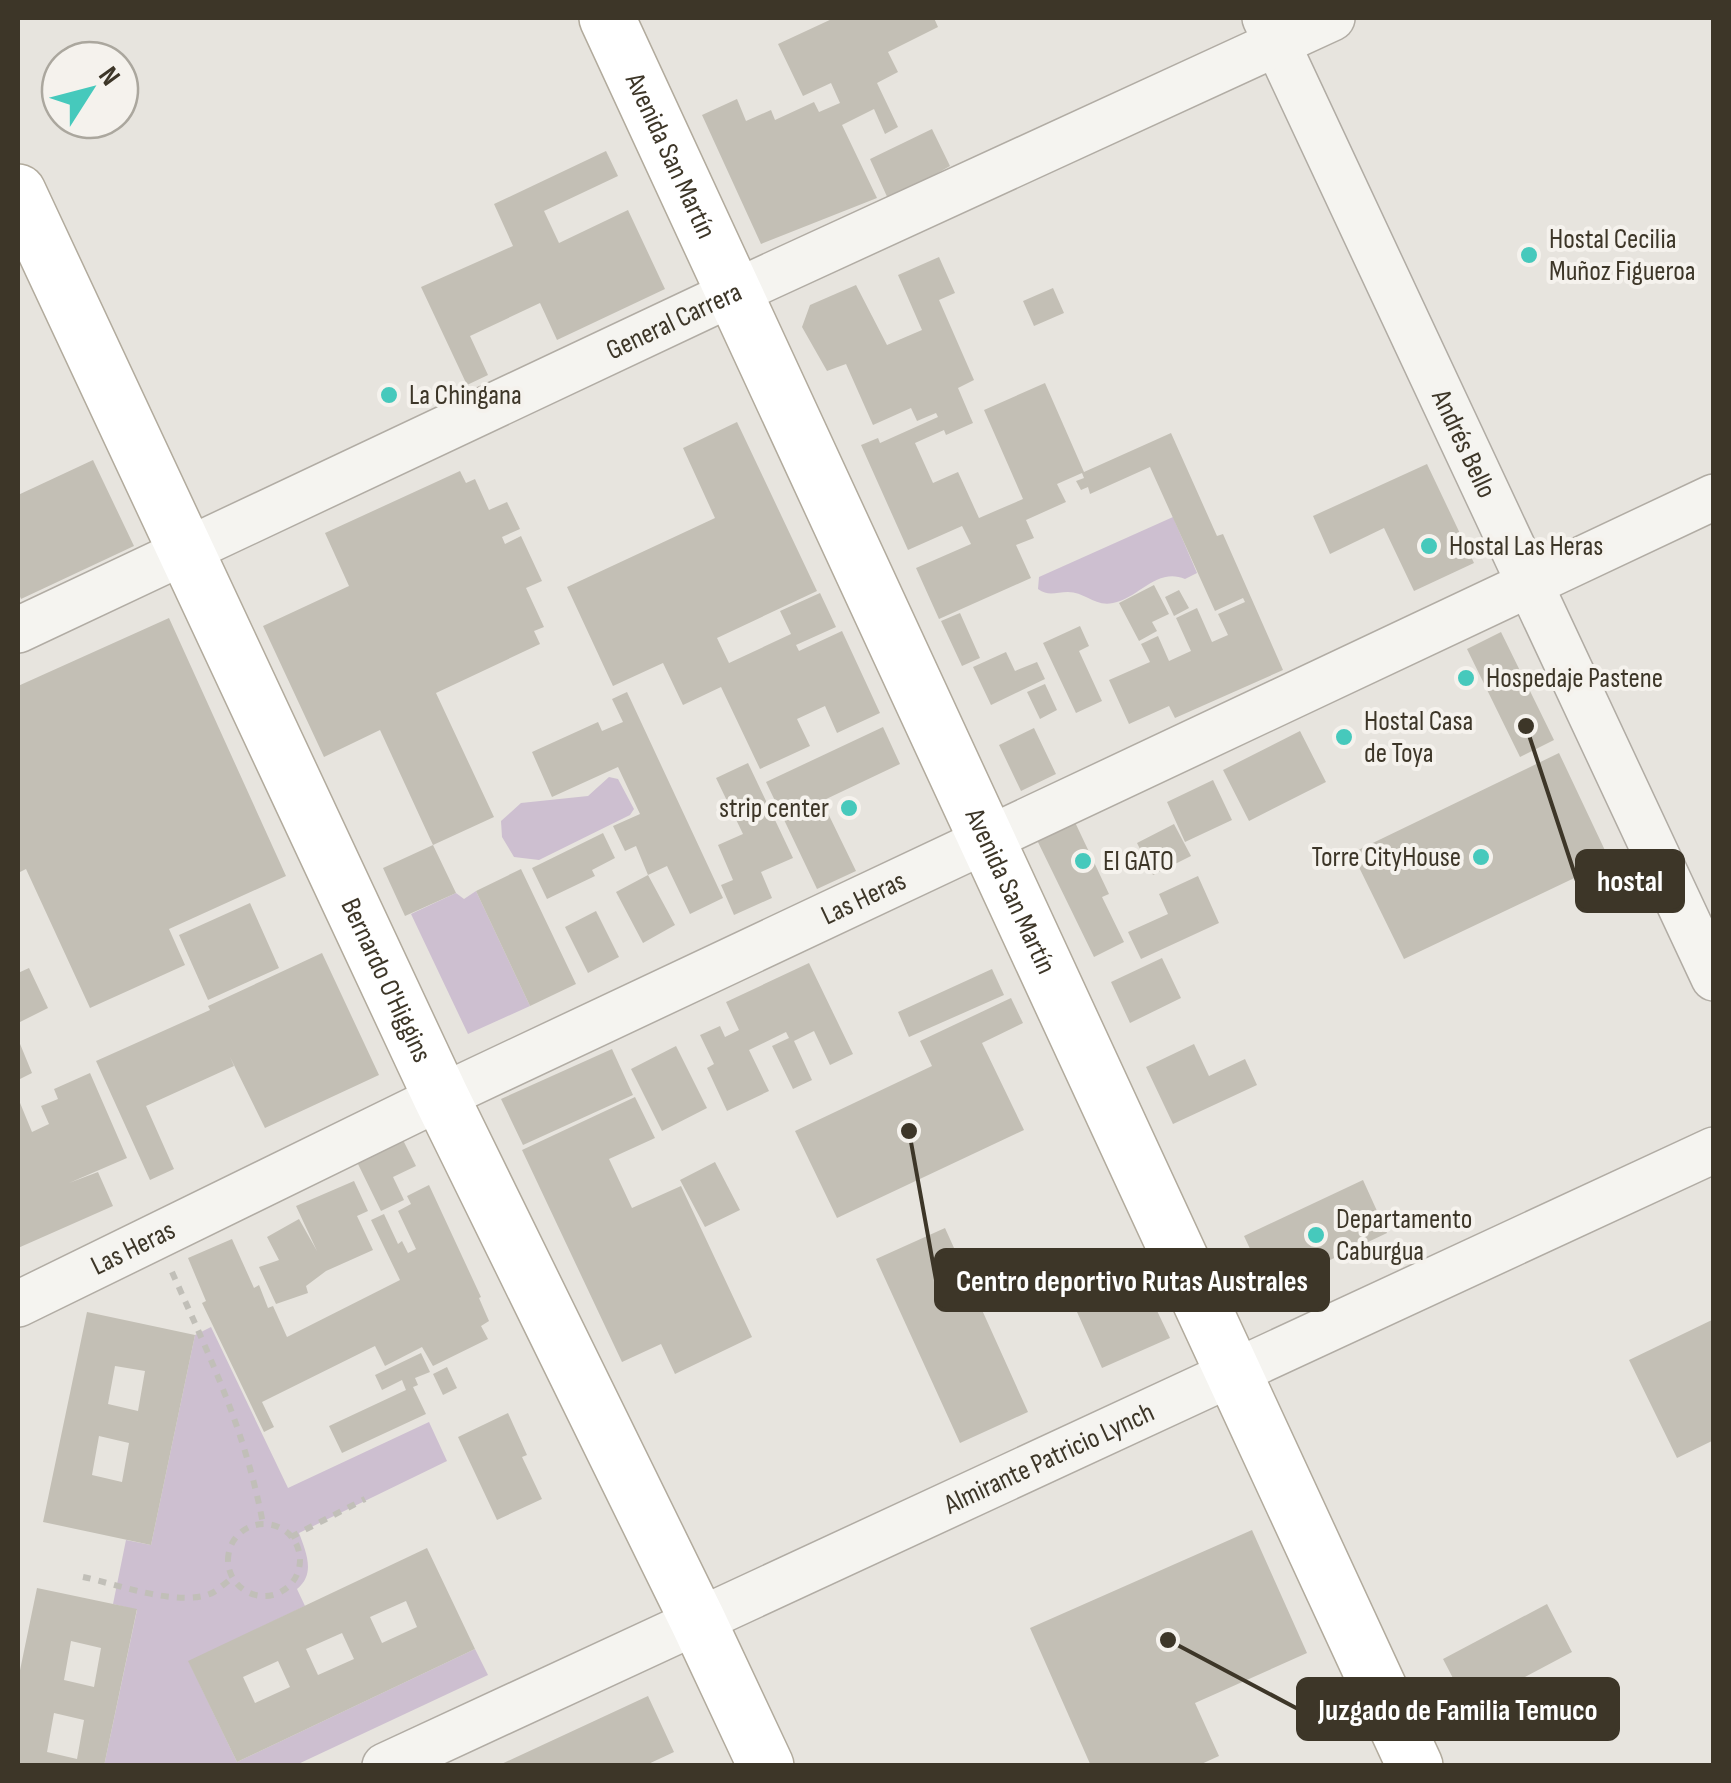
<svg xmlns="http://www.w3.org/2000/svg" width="1731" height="1783" font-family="'Sofia Sans Condensed',sans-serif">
  <rect width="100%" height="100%" fill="#e7e4de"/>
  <path fill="#cdbfd0" d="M1173 517 1197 573 1185 579C1157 567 1139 598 1113 603 1095 607 1085 592 1068 592 1056 592 1049 597 1038 589L1039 577Z
    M609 777 618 779 634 809 630 815 539 860 514 857 502 837 501 821 521 803 588 796Z
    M476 891 530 1006 468 1034 411 914 456 893 464 899Z
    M211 1327 288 1488 429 1422 447 1461 299 1533C306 1552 316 1574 297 1589L305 1606 189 1662 237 1762 475 1649 488 1675 296 1765 104 1766 137 1610 113 1604 126 1540 151 1545 195 1335Z"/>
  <path fill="#c3bfb5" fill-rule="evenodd" d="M834 18H934L938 27 888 52 898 72 877 83 898 127 885 134 874 109 842 125 877 198 761 244 702 115 737 99 746 121 771 110 775 120 814 102 819 112 840 103 831 83 803 96 778 44Z
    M932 129 950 166 889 201 870 159Z
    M606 151 618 176 544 211 559 243 628 210 665 289 557 340 540 303 470 336 488 375 467 385 421 287 513 246 494 204Z
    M939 257 955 293 939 300 974 380 958 388 973 423 946 435 944 430 915 443 933 483 958 472 979 518 1023 499 984 410 1045 383 1084 472 1171 433 1217 536 1223 534 1283 670 1175 718 1169 706 1129 724 1109 680 1150 662 1141 644 1158 636 1169 661 1191 651 1176 618 1197 608 1212 642 1228 635 1218 614 1245 602 1243 598 1215 611 1150 467 1090 494 1088 487 1081 490 1076 481 1084 478 1082 473 1057 484 1066 502 1026 520 1034 538 1016 545 1031 578 939 619 916 568 971 544 962 526 908 550 861 445 878 438 880 443 938 417 936 413 917 421 911 408 873 425 846 364 827 371 802 327 810 305 856 285 887 345 922 330 898 275Z
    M1053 288 1064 313 1034 326 1023 301Z
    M737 422 817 591 717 638 729 663 791 634 780 611 820 593 836 627 796 645 799 651 842 631 880 713 837 733 825 706 797 719 810 746 760 769 721 687 683 705 663 663 613 686 567 587 715 518 683 448Z
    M93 460 134 546 21 599 18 592V495Z
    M1427 464 1474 563 1414 591 1384 528 1330 554 1313 516Z
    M460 471 466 483 475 479 489 510 507 502 520 529 502 537 505 544 521 536 542 581 526 588 544 627 534 631 540 644 436 693 494 817 433 845 456 893 405 916 383 868 433 845 380 730 324 757 263 626 349 586 325 533Z
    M1154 585 1169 614 1152 622 1157 631 1139 641 1119 603Z
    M1179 590 1189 608 1174 616 1165 597Z
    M960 613 980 658 962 666 941 621Z
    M169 618 286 876 169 929 185 965 90 1008 26 869 18 873V686Z
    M1080 626 1089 646 1079 651 1102 701 1076 713 1043 643Z
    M1501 632 1554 740 1520 757 1467 649Z
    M1006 652 1015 671 1037 662 1045 679 991 705 973 667Z
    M1045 684 1057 710 1040 719 1027 692Z
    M627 692 723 898 690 914 667 866 648 875 675 925 643 943 616 892 648 875 636 846 625 851 613 826 640 814 618 767 552 797 532 752 598 722 602 731 623 722 612 699Z
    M883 727 900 764 822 801 856 871 817 889 766 782Z
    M1034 728 1056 774 1021 791 999 745Z
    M1300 731 1326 782 1249 821 1223 770Z
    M1559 753 1610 861 1404 959 1352 853Z
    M748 763 793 858 761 872 772 898 734 915 721 885 733 880 718 845 743 834 716 778Z
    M1213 780 1232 820 1185 842 1167 802Z
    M1073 818 1109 894 1102 897 1124 942 1094 957 1035 836Z
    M1174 824 1191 856 1153 875 1137 843Z
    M603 833 615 858 592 870 595 876 547 899 532 868Z
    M521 869 576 984 530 1006 476 891Z
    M1198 876 1219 923 1141 959 1128 932 1168 914 1159 894Z
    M250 903 279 968 208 1000 179 935Z
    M596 911 619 957 588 973 565 927Z
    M322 953 379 1075 265 1128 230 1057 234 1066 146 1106 174 1169 150 1180 96 1061 210 1010 208 1006Z
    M1162 958 1181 998 1130 1023 1111 982Z
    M809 963 853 1054 830 1065 814 1031 794 1041 812 1080 793 1089 772 1046 789 1038 786 1032 749 1050 769 1091 727 1111 707 1068 714 1064 700 1035 720 1026 725 1037 739 1030 726 1002Z
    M29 968 48 1008 18 1023V973Z
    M992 969 1004 995 909 1037 898 1012Z
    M1011 998 1023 1023 982 1043 1024 1130 837 1218 795 1131 932 1066 920 1041Z
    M18 1039 32 1073 18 1080Z
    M1194 1044 1209 1076 1245 1059 1257 1085 1173 1124 1146 1067Z
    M676 1046 707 1108 662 1131 631 1069Z
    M612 1049 633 1095 523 1145 501 1099Z
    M90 1073 127 1158 69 1183 98 1172 113 1206 18 1248V1098L32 1132 49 1124 41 1106 58 1099 54 1089Z
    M635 1097 655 1138 609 1159 632 1208 681 1186 752 1337 675 1374 661 1344 622 1362 522 1150Z
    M403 1140 416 1166 393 1177 404 1200 381 1211 357 1162Z
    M715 1162 740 1210 705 1227 680 1180Z
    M1363 1180 1387 1233 1269 1289 1244 1236Z
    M354 1181 368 1211 357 1216 373 1250 326 1271 306 1286 308 1293 276 1304 259 1267 279 1260 267 1237 299 1219 317 1251 296 1206Z
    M429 1185 481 1297 479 1298 489 1321 481 1326 488 1339 433 1366 422 1347 385 1366 375 1346 262 1402 274 1427 264 1432 202 1303 206 1301 188 1258 232 1239 254 1288 259 1285 268 1308 273 1306 287 1337 400 1280 371 1220 384 1214 398 1244 402 1241 408 1253 416 1249 398 1211 411 1204 407 1196Z
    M945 1228 1028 1412 960 1443 876 1259Z
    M1139 1273 1170 1338 1102 1368 1073 1303Z
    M87 1312 195 1335 151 1545 43 1522ZM115 1366 145 1371 138 1411 108 1404ZM99 1436 129 1443 122 1482 92 1475Z
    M1714 1319V1440L1677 1458 1629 1360Z
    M421 1353 430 1372 415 1378 418 1385 413 1387 426 1414 342 1453 329 1426 406 1390 402 1380 382 1390 375 1375Z
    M447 1367 457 1388 443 1395 433 1374Z
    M508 1413 527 1455 522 1457 542 1499 497 1520 458 1437Z
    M1252 1530 1307 1653 1195 1703 1219 1756 1197 1766H1091L1030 1628Z
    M427 1548 475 1649 237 1762 188 1661ZM406 1601 417 1627 382 1643 370 1617ZM342 1633 354 1659 318 1675 306 1649ZM278 1661 290 1687 255 1703 243 1677Z
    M37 1588 137 1609 104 1766H18V1680ZM71 1641 101 1648 94 1687 64 1680ZM54 1713 84 1720 77 1759 47 1752Z
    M1547 1604 1572 1652 1468 1707 1443 1659Z
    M648 1696 674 1752 644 1766H497Z"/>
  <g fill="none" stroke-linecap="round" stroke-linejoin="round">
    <g stroke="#b1aca4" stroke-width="48">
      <g id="minor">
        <path id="s1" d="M1265 18 1714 978"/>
        <path id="s2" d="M18 630 716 301 1332 18"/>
        <path id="s3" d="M18 1304 441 1097 1714 497"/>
        <path id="s4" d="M385 1766 1714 1150"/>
      </g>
    </g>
    <g stroke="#b2ab9d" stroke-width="58">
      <g id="major">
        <path id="s5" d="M607 18 1415 1766"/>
        <path id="s6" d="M18 192 441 1097 698 1621 766 1766"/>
      </g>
    </g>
    <path stroke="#c1bfb8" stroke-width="6" stroke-dasharray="8 8" stroke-linecap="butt" d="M172 1272C210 1357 246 1432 263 1524
      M228 1560a36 36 0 1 1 72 0a36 36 0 1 1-72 0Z
      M291 1537 365 1499
      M83 1577C117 1584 182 1609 214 1592 220 1588 227 1582 233 1577"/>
    <use href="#minor" stroke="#f5f4f0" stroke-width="45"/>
    <use href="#major" stroke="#fff" stroke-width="55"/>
  </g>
  <g fill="#46c9bc" stroke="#f5f2ed" stroke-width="4">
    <circle cx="1529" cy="255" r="10"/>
    <circle cx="389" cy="395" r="10"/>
    <circle cx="1429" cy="546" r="10"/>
    <circle cx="1466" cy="678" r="10"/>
    <circle cx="1344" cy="737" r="10"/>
    <circle cx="849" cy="808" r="10"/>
    <circle cx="1481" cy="857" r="10"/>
    <circle cx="1083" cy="861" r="10"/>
    <circle cx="1316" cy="1235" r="10"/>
  </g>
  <g text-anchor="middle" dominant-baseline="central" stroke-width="8" stroke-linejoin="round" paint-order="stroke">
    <g font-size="28" fill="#3d3628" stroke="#f5f2ed">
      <text stroke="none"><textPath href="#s5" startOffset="152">Avenida San Martín</textPath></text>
      <text stroke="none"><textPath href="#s2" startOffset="725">General Carrera</textPath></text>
      <text stroke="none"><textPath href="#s1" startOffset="470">Andrés Bello</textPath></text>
      <text stroke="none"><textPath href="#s5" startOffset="962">Avenida San Martín</textPath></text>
      <text stroke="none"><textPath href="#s3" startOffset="938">Las Heras</textPath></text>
      <text stroke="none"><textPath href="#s6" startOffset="870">Bernardo O'Higgins</textPath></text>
      <text stroke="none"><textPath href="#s3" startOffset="128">Las Heras</textPath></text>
      <text stroke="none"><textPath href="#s4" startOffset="732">Almirante Patricio Lynch</textPath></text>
    </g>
    <g font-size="28" fill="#3d3628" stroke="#f5f2ed" text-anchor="start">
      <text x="1549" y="239">Hostal Cecilia<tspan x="1549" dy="32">Muñoz Figueroa</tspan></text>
      <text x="409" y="395">La Chingana</text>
      <text x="1449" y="546">Hostal Las Heras</text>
      <text x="1486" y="678">Hospedaje Pastene</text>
      <text x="1364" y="721">Hostal Casa<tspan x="1364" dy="32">de Toya</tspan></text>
      <text x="829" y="808" text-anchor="end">strip center</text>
      <text x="1461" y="857" text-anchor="end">Torre CityHouse</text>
      <text x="1103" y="861">El GATO</text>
      <text x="1336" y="1219">Departamento<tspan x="1336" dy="32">Caburgua</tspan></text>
    </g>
  </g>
  <path fill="none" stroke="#3d3628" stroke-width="4" d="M1526 726L1577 881M909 1131L936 1280M1168 1640L1298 1709"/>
  <g fill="#3d3628" stroke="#f5f2ed" stroke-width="4">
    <circle cx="1526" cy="726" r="10"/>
    <circle cx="909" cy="1131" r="10"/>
    <circle cx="1168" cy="1640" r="10"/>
  </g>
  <g fill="#3d3628" stroke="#3d3628" stroke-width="4">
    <rect x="1577" y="851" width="106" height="60" rx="10"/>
    <rect x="936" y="1250" width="392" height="60" rx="10"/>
    <rect x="1298" y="1679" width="320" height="60" rx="10"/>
  </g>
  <g font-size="30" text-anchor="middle" font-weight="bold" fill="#fff">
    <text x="1630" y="891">hostal</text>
    <text x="1132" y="1291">Centro deportivo Rutas Australes</text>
    <text x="1458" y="1720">Juzgado de Familia Temuco</text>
  </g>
  <rect width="1731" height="1783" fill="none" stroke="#3d3628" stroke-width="40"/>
  <g transform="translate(90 90) rotate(54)"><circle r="48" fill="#f5f2ed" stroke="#aba79e" stroke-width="2.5"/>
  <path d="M0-8L18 38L0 25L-18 38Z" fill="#46c9bc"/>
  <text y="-15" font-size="28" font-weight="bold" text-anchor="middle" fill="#3d3628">N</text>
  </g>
</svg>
